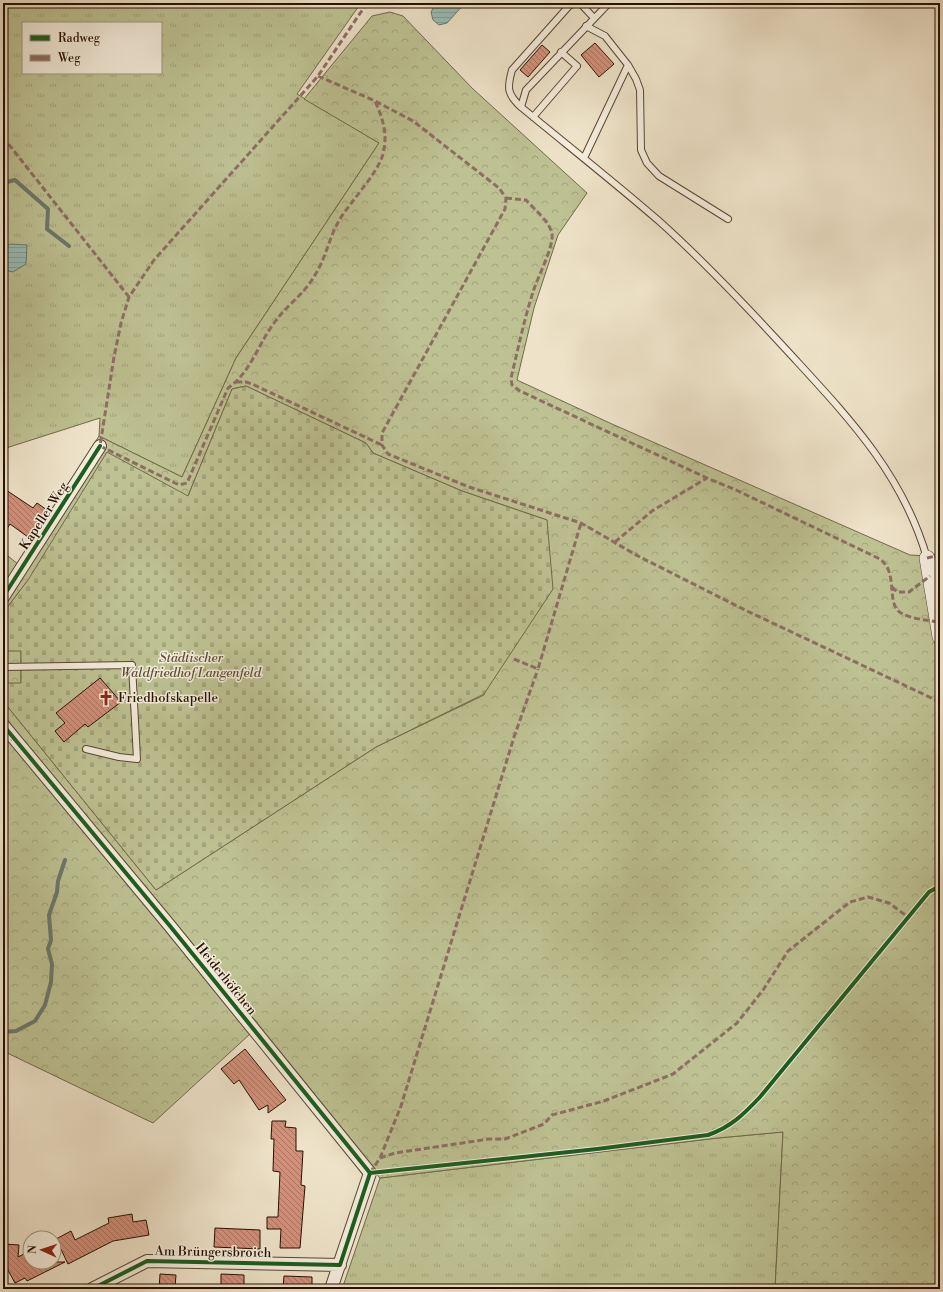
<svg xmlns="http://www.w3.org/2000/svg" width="943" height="1292" font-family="'Libre Bodoni',serif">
  <defs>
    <pattern id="grass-tufts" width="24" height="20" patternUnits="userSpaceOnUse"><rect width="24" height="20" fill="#bec293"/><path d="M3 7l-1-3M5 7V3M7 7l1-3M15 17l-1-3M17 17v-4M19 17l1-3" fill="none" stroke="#a3a67d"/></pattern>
    <pattern id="forest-crowns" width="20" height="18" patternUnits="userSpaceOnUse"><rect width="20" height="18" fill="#bec293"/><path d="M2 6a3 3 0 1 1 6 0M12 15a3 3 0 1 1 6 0" fill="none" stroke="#a3a67d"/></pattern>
    <pattern id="cemetery-stones" width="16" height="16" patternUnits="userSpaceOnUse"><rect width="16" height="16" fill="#bec293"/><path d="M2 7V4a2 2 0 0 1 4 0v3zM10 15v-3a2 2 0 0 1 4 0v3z" fill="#a3a67d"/></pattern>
    <pattern id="water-rules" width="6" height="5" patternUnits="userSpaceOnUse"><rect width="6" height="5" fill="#99beb8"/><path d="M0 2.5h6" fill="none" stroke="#84a29c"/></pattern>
    <pattern id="building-back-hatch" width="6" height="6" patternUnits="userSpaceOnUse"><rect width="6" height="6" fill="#d4907b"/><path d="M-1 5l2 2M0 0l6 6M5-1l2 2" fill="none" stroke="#ac7462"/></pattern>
  </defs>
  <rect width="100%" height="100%" fill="#eee3c9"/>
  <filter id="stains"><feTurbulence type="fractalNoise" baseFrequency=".005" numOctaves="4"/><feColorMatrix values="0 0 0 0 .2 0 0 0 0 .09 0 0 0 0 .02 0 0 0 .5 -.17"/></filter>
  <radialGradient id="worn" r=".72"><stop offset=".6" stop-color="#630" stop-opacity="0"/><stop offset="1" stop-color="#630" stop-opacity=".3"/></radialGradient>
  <path fill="url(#grass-tufts)" stroke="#72694a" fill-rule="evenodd" d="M3 3H361L297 94 379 143 236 358 182 477 99 436 100 418 3 449ZM23 23H161V73H23Z
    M783 1132 775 1289H342L380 1178 718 1138Z"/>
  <path fill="url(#forest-crowns)" stroke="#72694a" d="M390 12 403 16 472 88 587 193 558 235 534 308 517 380 612 424 910 555 927 556 940 553V1289H775L783 1132 718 1138 380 1178 250 1034 153 1123 3 1051V701L156 890 376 747 484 695 547 520 462 491 373 453 366 443 246 386 232 389 188 496 28 580 3 613V552L19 565 99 436 182 477 236 358 379 143 304 99 372 16Z
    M21 650V684L3 683V651Z"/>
  <path fill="url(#cemetery-stones)" stroke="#72694a" d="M246 386 366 443 373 453 462 491 547 520 553 589 484 694 376 747 156 890 3 701V683H21V651H3V613L28 580 107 452 188 496 232 389Z"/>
  <path fill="url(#water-rules)" stroke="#6b786e" d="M436 3H465L447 23 439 25 433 20 431 12Z
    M10 244 27 245 26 264 13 272 5 270 3 267 4 247Z"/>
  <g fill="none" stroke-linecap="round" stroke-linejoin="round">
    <path stroke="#6b786e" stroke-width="4" d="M3 183 15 180 48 209 47 229 69 246
      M3 1032 16 1031 35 1021 45 1005 51 982 52 964 48 949 51 940 49 915 57 892 58 881 65 860"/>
  </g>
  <path fill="url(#building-back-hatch)" stroke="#271000" d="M595 43 614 64 599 77 581 55Z
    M542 45 550 52 528 77 520 70Z
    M3 488 33 508 37 503 47 510 28 537 10 524 3 535Z
    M100 678 121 702 88 727 85 724 64 742 55 731 65 723 56 713Z
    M245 1049 286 1100 268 1113V1105L259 1110 239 1080 234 1084 221 1069Z
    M272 1121H286L285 1127 296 1128V1151H303L301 1185 305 1186 300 1248H280L281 1229H267V1217H278L280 1172 273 1171 274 1139H271Z
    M132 1214 133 1222 146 1220 149 1235 113 1241 68 1264 56 1239 71 1231 75 1240 109 1223 108 1218Z
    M215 1228 260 1230V1249L214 1247Z
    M4 1244 19 1245 18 1257 30 1251V1262H65L27 1281 25 1278 15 1283 3 1261Z
    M160 1274 176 1275 175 1287H172V1289H159Z
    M221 1274 244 1275V1289H221Z
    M284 1276 312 1277V1289H283Z"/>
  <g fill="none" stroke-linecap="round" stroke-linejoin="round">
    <g stroke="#594532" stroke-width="8">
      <path id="service" d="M580 3 594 18
        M609 3 526 90 521 107C567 145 614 182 659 221 707 264 750 310 793 357 850 419 903 475 927 558
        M586 26 605 36 628 65 636 79 640 90 641 150 647 163 659 176 728 219
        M521 107C507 94 507 88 512 70L569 6 575 3
        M533 117 577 66 561 52
        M584 158 628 65
        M3 667 132 665 137 759 119 757 86 749"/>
    </g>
    <g stroke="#594532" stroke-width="14">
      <path id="minor" d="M3 597 100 446
        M3 725 170 926 370 1173 331 1289
        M92 1289 147 1261 340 1265"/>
    </g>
    <g stroke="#594532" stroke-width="16">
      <path id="tertiary" d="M927 558 940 637"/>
    </g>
    <use href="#service" stroke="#f4eddc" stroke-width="6"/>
    <use href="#minor" stroke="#f4eddc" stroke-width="12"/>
    <use href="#tertiary" stroke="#f4eddc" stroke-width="15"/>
    <path stroke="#8d6e63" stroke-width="3" stroke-dasharray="6 3" stroke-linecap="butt" d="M367 3 318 76 154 260 129 297 121 323 114 357 100 446 179 485 187 483 228 388C250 373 257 347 272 326 284 307 304 295 315 275 326 258 329 237 340 219 351 201 378 173 383 154 388 134 383 119 375 101
      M318 76 375 101 413 121 499 188 506 198 505 209 382 433V445L388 454 469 487 581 523 638 556 745 610 940 702
      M3 137 129 297
      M506 198 526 200C534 209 550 222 552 234 554 246 537 279 533 292 524 320 518 349 511 378L512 385 520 391 707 478 736 490 880 559C900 574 884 606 903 614 913 619 927 620 937 622
      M236 382H246L252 384 382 445
      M615 542 652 511 707 478
      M927 558 940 555
      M892 587 897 592H909L930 576
      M514 659 538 669 581 523
      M3 744 15 738
      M380 1158 395 1153 489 1139H505L544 1124 552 1115 604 1101 673 1074 737 1023 763 990 788 951 850 902 868 897 889 903 908 917
      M370 1173 380 1158 401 1106 514 737 538 669"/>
    <g stroke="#f4eddc" stroke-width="6">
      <path id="cycleway" d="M3 597 100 446
        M3 725 170 926 370 1173
        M370 1173 597 1149 708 1135C731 1127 744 1114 760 1097L929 892 940 886
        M92 1289 147 1261 340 1265 370 1173"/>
    </g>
    <use href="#cycleway" stroke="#1b5e20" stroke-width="4"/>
  </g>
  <defs>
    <g id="church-bare" transform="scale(1.2)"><path d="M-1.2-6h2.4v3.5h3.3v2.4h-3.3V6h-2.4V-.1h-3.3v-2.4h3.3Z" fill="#8f2418" stroke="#f4eddc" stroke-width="2.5" paint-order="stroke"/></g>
  </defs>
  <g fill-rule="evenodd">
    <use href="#church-bare" x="106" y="698"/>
  </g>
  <g text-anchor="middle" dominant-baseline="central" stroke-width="3" stroke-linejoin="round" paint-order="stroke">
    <g font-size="13" fill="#271000" stroke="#f4eddc">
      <text transform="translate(44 516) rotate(-57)">Kapeller Weg</text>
      <text transform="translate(226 979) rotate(51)">Heiderhöfchen</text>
      <text transform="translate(213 1252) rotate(1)">Am Brüngersbroich</text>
    </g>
    <g font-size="13" font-style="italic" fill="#5c4e33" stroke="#f4eddc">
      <text x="191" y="658">Städtischer<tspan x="191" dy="15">Waldfriedhof Langenfeld</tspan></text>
    </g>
    <g font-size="13" fill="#271000" stroke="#f4eddc" text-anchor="start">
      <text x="118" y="698">Friedhofskapelle</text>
    </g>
  </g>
  <rect width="943" height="1292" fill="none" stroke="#eee3c9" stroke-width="16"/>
  <rect x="4" y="4" width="935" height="1284" fill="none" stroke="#271000" stroke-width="2"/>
  <rect x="8" y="8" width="927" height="1276" fill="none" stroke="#271000"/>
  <rect x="22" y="22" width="140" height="52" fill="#f4eddc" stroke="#a29584"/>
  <rect x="30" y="35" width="20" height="6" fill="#1b5e20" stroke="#a29584"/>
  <text x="58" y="42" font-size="12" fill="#271000">Radweg</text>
  <rect x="30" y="55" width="20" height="6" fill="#8d6e63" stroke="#a29584"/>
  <text x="58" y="62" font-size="12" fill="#271000">Weg</text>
  <g transform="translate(42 1250) rotate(273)"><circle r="19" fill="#f4eddc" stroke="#a29584"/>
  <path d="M0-3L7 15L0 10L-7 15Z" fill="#8f2418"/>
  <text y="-6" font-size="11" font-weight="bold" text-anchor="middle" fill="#271000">N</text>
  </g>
  <rect width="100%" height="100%" filter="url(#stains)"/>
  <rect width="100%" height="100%" fill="url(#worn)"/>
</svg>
